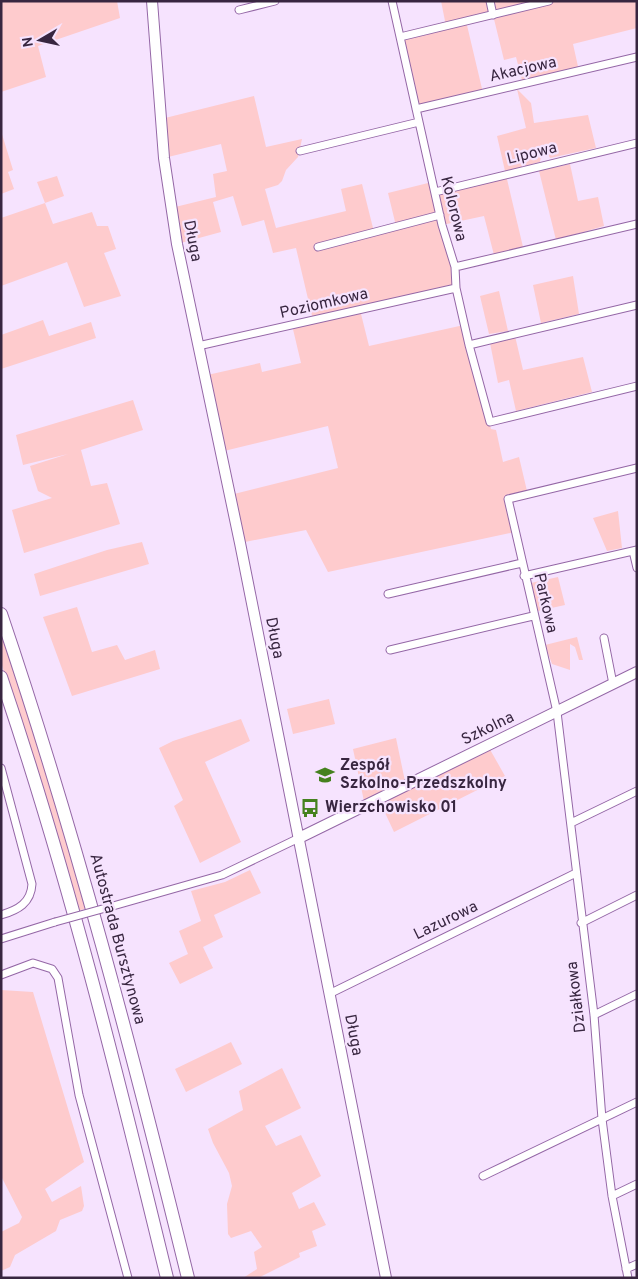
<svg xmlns="http://www.w3.org/2000/svg" width="638" height="1279" font-family="Overpass,sans-serif">
  <rect width="100%" height="100%" fill="#f6e3fe"/>
  <path fill="#fecbcd" d="M1 1H117L120 18 38 46 46 77 1 92Z
    M441 1H637V28L573 44 579 71 523 84 516 57 504 60 493 15 466 21 483 93 416 109 400 37 446 26Z
    M517 89 531 103 534 123 588 115 596 148 550 158 543 145 540 162 505 171 497 136 526 128Z
    M254 96 266 147 302 139 298 157 286 170 282 181 278 185 265 189 276 228 346 211 341 189 362 184 374 232 396 226 388 193 432 182 434 191 506 175 523 247 494 255 484 216 442 225 455 267 456 288 360 310 369 346 464 325 491 429 496 430 503 462 519 457 527 491 507 495 515 532 328 572 306 530 240 543 230 495 338 468 328 426 220 452 203 376 260 363 262 372 301 363 292 325 313 320 296 248 273 253 264 220 242 226 233 196 213 202 221 232 177 244 171 208 216 197 213 174 227 171 221 144 164 158 161 119Z
    M1 131 13 170 8 172 14 189 1 194Z
    M570 164 578 201 598 197 604 226 556 240 539 171Z
    M57 176 64 196 45 203 53 224 92 212 97 226H108L116 249 104 253 121 296 84 307 67 262 1 286V218L45 203 37 182Z
    M573 276 579 314 541 323 533 285Z
    M499 291 508 331 489 334 480 296Z
    M43 320 49 336 91 322 96 338 1 369V335Z
    M515 336 523 370 583 357 592 392 516 411 509 380 498 383 490 343Z
    M133 400 143 430 81 450 91 486 107 483 120 524 24 553 12 510 52 498 38 491 30 466 68 454 23 465 16 435Z
    M618 511 622 548 607 551 593 518Z
    M142 542 149 564 40 596 34 574 107 550Z
    M558 577 565 605 538 611 531 583Z
    M77 607 92 652 117 645 125 660 155 650 160 669 72 696 43 617Z
    M1 627 88 908 77 911 1 662Z
    M577 637 583 660H579L575 647 570 644V670L552 664 545 645Z
    M329 699 335 724 293 734 287 709Z
    M241 719 250 741 205 762 241 842 200 863 174 806 183 800 159 748 173 741Z
    M396 738 406 786 488 746 505 776 394 832 379 800 365 806 353 749Z
    M250 870 261 893 214 915 223 937 203 947 213 968 180 984 169 963 188 954 179 931 201 921 191 891 225 882Z
    M1 990 33 992 84 1162 45 1189 52 1202 81 1186 84 1206 82 1211 60 1220 56 1231 15 1255 10 1267 1 1271V1232L19 1223 22 1217 1 1176Z
    M231 1042 242 1064 186 1092 175 1069Z
    M282 1068 301 1108 265 1126 276 1146 301 1135 321 1176 292 1193 299 1209 314 1202 326 1225 312 1231 317 1246 299 1253 300 1257 258 1278H243L257 1269 254 1252 262 1247 251 1231 231 1238 228 1234 227 1204 232 1186 229 1173 213 1143 208 1129 243 1110 239 1091Z"/>
  <g fill="none" stroke-linecap="round" stroke-linejoin="round">
    <g stroke="#9467a6" stroke-width="9">
      <path id="street" d="M392 1 442 225 455 267 456 288 469 345 490 422 637 386
        M490 1 493 15
        M239 10 275 1
        M400 37 549 1
        M416 109 637 57
        M300 151 419 122
        M435 192 637 143
        M318 247 440 215
        M455 267 637 224
        M469 345 637 305
        M198 346 456 288
        M633 551 637 568
        M524 576 637 550
        M388 594 522 563
        M604 638 613 684
        M390 650 533 616
        M1 768 32 884C31 903 18 910 1 915
        M571 823 637 791
        M113 906 222 875 299 838
        M581 923 637 895
        M1 939 55 922
        M1 975 33 963 52 969 58 978 79 1095 128 1278
        M329 994 576 873
        M594 1015 637 994
        M483 1176 637 1102
        M612 1196 637 1184
        M626 1269 637 1264
        M628 1278 612 1196 602 1119 594 1015 557 712 508 499 637 468"/>
    </g>
    <g stroke="#9467a6" stroke-width="12">
      <path id="secondary" d="M152 1 164 158 177 244 240 543 386 1278
        M299 838 637 672"/>
    </g>
    <g stroke="#9467a6" stroke-width="14">
      <path id="highway" d="M1 614C75 832 133 1054 188 1278
        M1 677C68 874 118 1076 167 1278"/>
    </g>
    <use href="#street" stroke="#fff" stroke-width="7"/>
    <use href="#secondary" stroke="#fff" stroke-width="10"/>
    <use href="#highway" stroke="#fff" stroke-width="12"/>
    <g stroke="#9467a6" stroke-width="9" stroke-linecap="butt">
      <path id="street-bridge" d="M55 922 113 906"/>
    </g>
    <use href="#street-bridge" stroke="#fff" stroke-width="7"/>
  </g>
  <defs>
    <g id="school-bare" transform="scale(1.5)"><path d="M0-5L7-2L0 1L-7-2ZM-4 1L0 2.5L4 1V4Q0 6-4 4Z" fill="#45811e" stroke="#f6e3fe" stroke-width="2.5" paint-order="stroke"/></g>
    <g id="bus-bare" transform="scale(1.5)"><path d="M-5-6H5V4H4V6H2V4H-2V6H-4V4H-5ZM-3.5-4V0h7V-4ZM-3.5 1.2v1.5H-2V1.2ZM2 1.2v1.5H3.5V1.2Z" fill="#45811e" stroke="#f6e3fe" stroke-width="2.5" paint-order="stroke"/></g>
  </defs>
  <g fill-rule="evenodd">
    <use href="#school-bare" x="325" y="775"/>
    <use href="#bus-bare" x="310" y="808"/>
  </g>
  <g text-anchor="middle" dominant-baseline="central" stroke-width="4.5" stroke-linejoin="round" paint-order="stroke">
    <g font-size="16" fill="#382640" stroke="#f6e3fe">
      <text transform="translate(523 70) rotate(-13)">Akacjowa</text>
      <text transform="translate(532 154) rotate(-14)">Lipowa</text>
      <text transform="translate(453 209) rotate(76)">Kolorowa</text>
      <text transform="translate(192 241) rotate(79)">Długa</text>
      <text transform="translate(324 304) rotate(-13)">Poziomkowa</text>
      <text transform="translate(545 603) rotate(77)">Parkowa</text>
      <text transform="translate(274 638) rotate(79)">Długa</text>
      <text transform="translate(488 729) rotate(-26)">Szkolna</text>
      <text transform="translate(446 921) rotate(-26)">Lazurowa</text>
      <text transform="translate(117 939) rotate(75)">Autostrada Bursztynowa</text>
      <text transform="translate(577 997) rotate(-97)">Działkowa</text>
      <text transform="translate(353 1035) rotate(79)">Długa</text>
    </g>
    <g font-size="16" font-weight="bold" fill="#382640" stroke="#f6e3fe" text-anchor="start">
      <text x="340" y="766">Zespół<tspan x="340" dy="18">Szkolno-Przedszkolny</tspan></text>
      <text x="325" y="808">Wierzchowisko 01</text>
    </g>
  </g>
  <rect width="638" height="1279" fill="none" stroke="#382640" stroke-width="5"/>
  <g transform="translate(40 40) rotate(261)" stroke="#f6e3fe" stroke-width="4" paint-order="stroke">
  <path d="M0-4L9 19L0 12L-9 19Z" fill="#382640"/>
  <text y="-8" font-size="14" font-weight="bold" text-anchor="middle" fill="#382640">N</text>
  </g>
</svg>
